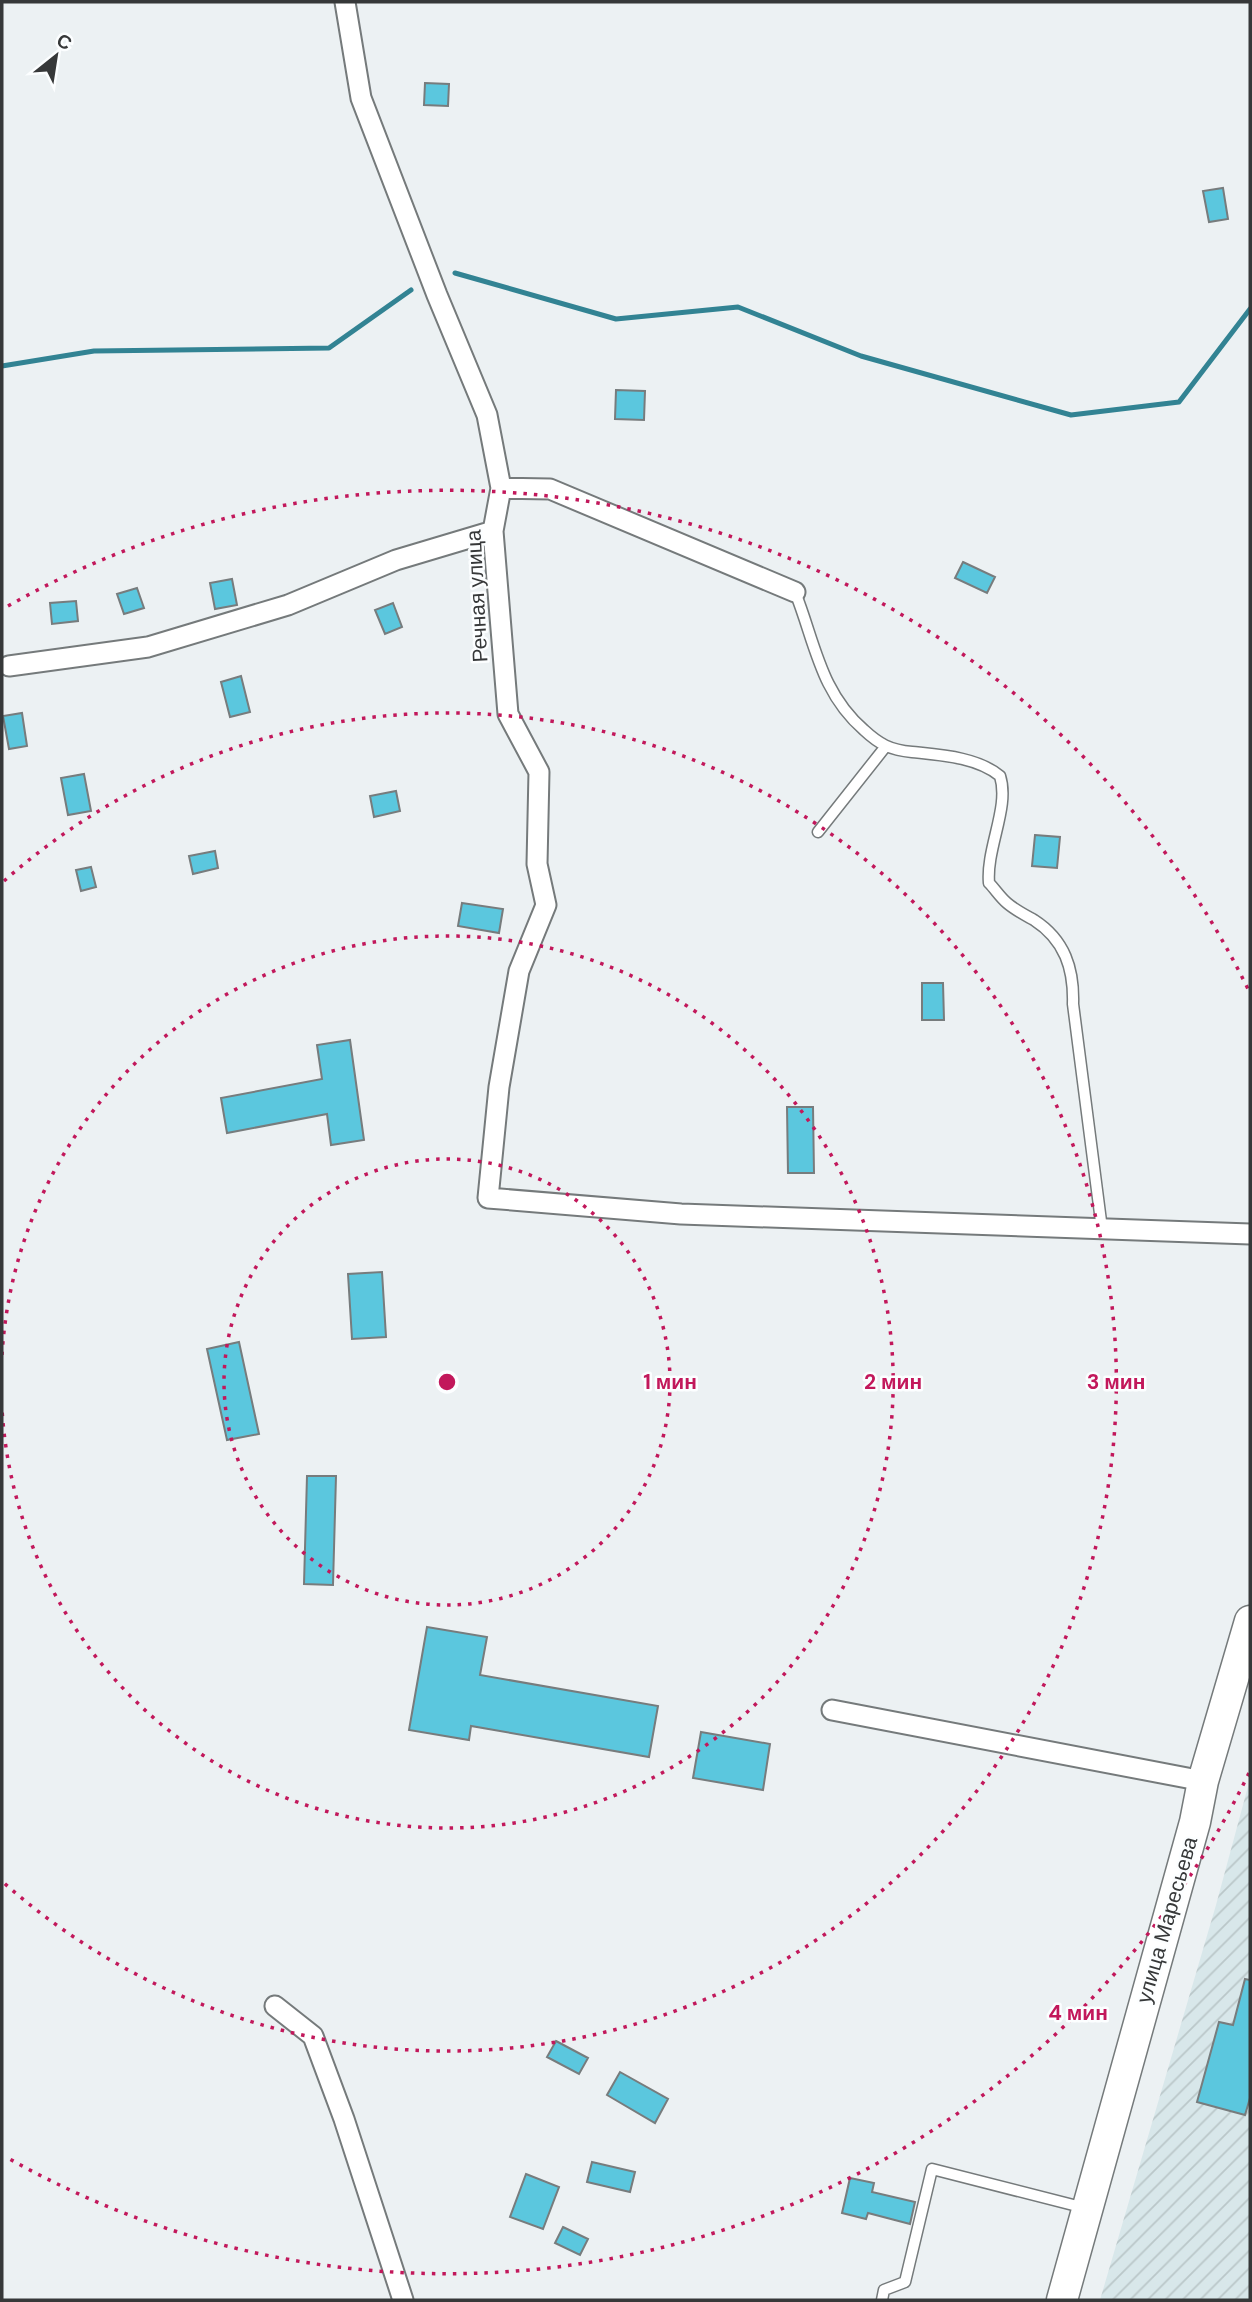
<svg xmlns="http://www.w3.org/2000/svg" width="1252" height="2302" font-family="'DM Sans',sans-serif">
  <defs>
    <pattern id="industrial-furrows" width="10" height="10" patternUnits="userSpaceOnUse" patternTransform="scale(1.75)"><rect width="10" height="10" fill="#d8e7ea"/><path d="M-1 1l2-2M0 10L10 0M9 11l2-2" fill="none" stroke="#bac7c9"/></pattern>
  </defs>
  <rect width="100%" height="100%" fill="#ecf1f3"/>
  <path fill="url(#industrial-furrows)" d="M1250 1779V2300H1100L1216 1905Z"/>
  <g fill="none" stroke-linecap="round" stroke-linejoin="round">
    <path stroke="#328393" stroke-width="5" d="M455 273 616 319 738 307 861 356 1071 415 1179 402 1250 309
      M2 366 94 351 329 348 411 290"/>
  </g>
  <path fill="#5bc7de" stroke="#777c7d" stroke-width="2" d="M425 83 449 84 448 106 424 105Z
    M1223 188 1228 219 1209 222 1203 191Z
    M616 390 645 391 644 420 615 419Z
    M963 562 995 577 987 593 955 578Z
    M232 579 237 605 215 609 210 583Z
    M137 588 144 608 124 614 117 594Z
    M76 601 78 621 52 624 50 603Z
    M393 603 402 627 385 634 375 610Z
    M241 676 250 712 230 717 221 682Z
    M22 713 27 746 9 749 3 716Z
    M84 774 91 811 68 815 61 778Z
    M396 791 400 811 374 817 370 796Z
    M1035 835 1060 837 1057 868 1032 866Z
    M215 851 218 868 193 874 189 856Z
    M91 867 96 887 81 891 76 870Z
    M462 903 503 909 499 933 458 926Z
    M922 983H943L944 1020H922Z
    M350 1040 364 1140 331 1145 327 1114 227 1133 221 1098 322 1079 317 1045Z
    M787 1107H813L814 1173H788Z
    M382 1272 386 1337 352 1339 348 1274Z
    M239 1342 259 1434 227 1440 207 1349Z
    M307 1476H336L333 1585 304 1584Z
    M427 1627 487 1637 480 1675 658 1706 649 1757 471 1726 469 1740 409 1730Z
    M701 1732 770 1744 763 1790 693 1778Z
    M1245 1979 1250 1980V2098L1245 2115 1197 2102 1219 2022 1233 2025Z
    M556 2041 588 2058 579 2074 547 2057Z
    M620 2072 668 2099 655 2123 607 2095Z
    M592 2162 635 2172 630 2192 587 2182Z
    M526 2174 559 2187 543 2229 510 2217Z
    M850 2178 874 2183 872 2192 915 2202 910 2224 868 2213 866 2219 842 2213Z
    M563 2227 588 2239 580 2255 555 2243Z"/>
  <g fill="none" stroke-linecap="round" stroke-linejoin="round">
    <g stroke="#757a7b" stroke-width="13">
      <path id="service" d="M795 592C815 642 820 692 864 730 879 744 890 750 912 752 940 755 977 757 1000 776 1010 807 986 848 989 883 995 889 1000 897 1007 903 1015 910 1025 915 1034 920 1065 940 1074 969 1073 1004L1102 1229
        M818 832 886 746
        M882 2300 884 2290 905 2282 932 2169 1085 2208"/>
    </g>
    <g stroke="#757a7b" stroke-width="23">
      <path id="minor" d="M345 2 361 98 437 295 487 415 501 488 493 531 508 714 539 772 537 864 546 905 519 971 499 1087 488 1198 681 1214 1250 1234
        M501 488 550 489 795 592
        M9 666 148 647 288 605 396 560 493 531
        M832 1710 1203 1781
        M275 2006 313 2036 344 2119 403 2300"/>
    </g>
    <g stroke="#757a7b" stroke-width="33">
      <path id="primary" d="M1062 2300 1195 1822 1203 1781 1250 1621"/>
    </g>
    <use href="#service" stroke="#fff" stroke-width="10"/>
    <use href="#minor" stroke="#fff" stroke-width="19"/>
    <use href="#primary" stroke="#fff" stroke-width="30"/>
  </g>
  <g fill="none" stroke="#c2185b" stroke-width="3.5" stroke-dasharray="3.5 7">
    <circle cx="447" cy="1382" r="223"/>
    <path d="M2 1355A446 446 0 1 1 2 1409"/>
    <path d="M4 881A669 669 0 1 1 4 1883"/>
    <path d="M1249 1773A892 892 0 0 1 8 2158M8 606A892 892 0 0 1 1249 991"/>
  </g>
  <g text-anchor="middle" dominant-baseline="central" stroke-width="5" stroke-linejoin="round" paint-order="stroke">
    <g font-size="21" fill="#363839" stroke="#fcfeff">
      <text transform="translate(477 596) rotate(-93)">Речная улица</text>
      <text transform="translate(1167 1920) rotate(-74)">улица Маресьева</text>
    </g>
  </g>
  <circle cx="447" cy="1382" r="10" fill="#c2185b" stroke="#fcfeff" stroke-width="3.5"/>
  <g font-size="21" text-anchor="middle" font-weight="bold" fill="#c2185b" stroke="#fcfeff" stroke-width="5" stroke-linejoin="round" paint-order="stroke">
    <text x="670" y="1389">1 мин</text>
    <text x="893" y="1389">2 мин</text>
    <text x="1116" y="1389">3 мин</text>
    <text x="1078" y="2020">4 мин</text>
  </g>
  <rect width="1252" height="2302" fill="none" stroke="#363839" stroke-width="7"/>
  <g transform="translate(56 56) rotate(30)" stroke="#fcfeff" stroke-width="5" paint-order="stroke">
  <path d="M0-5L12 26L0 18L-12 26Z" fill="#363839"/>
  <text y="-10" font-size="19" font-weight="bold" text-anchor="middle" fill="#363839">С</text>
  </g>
</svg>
